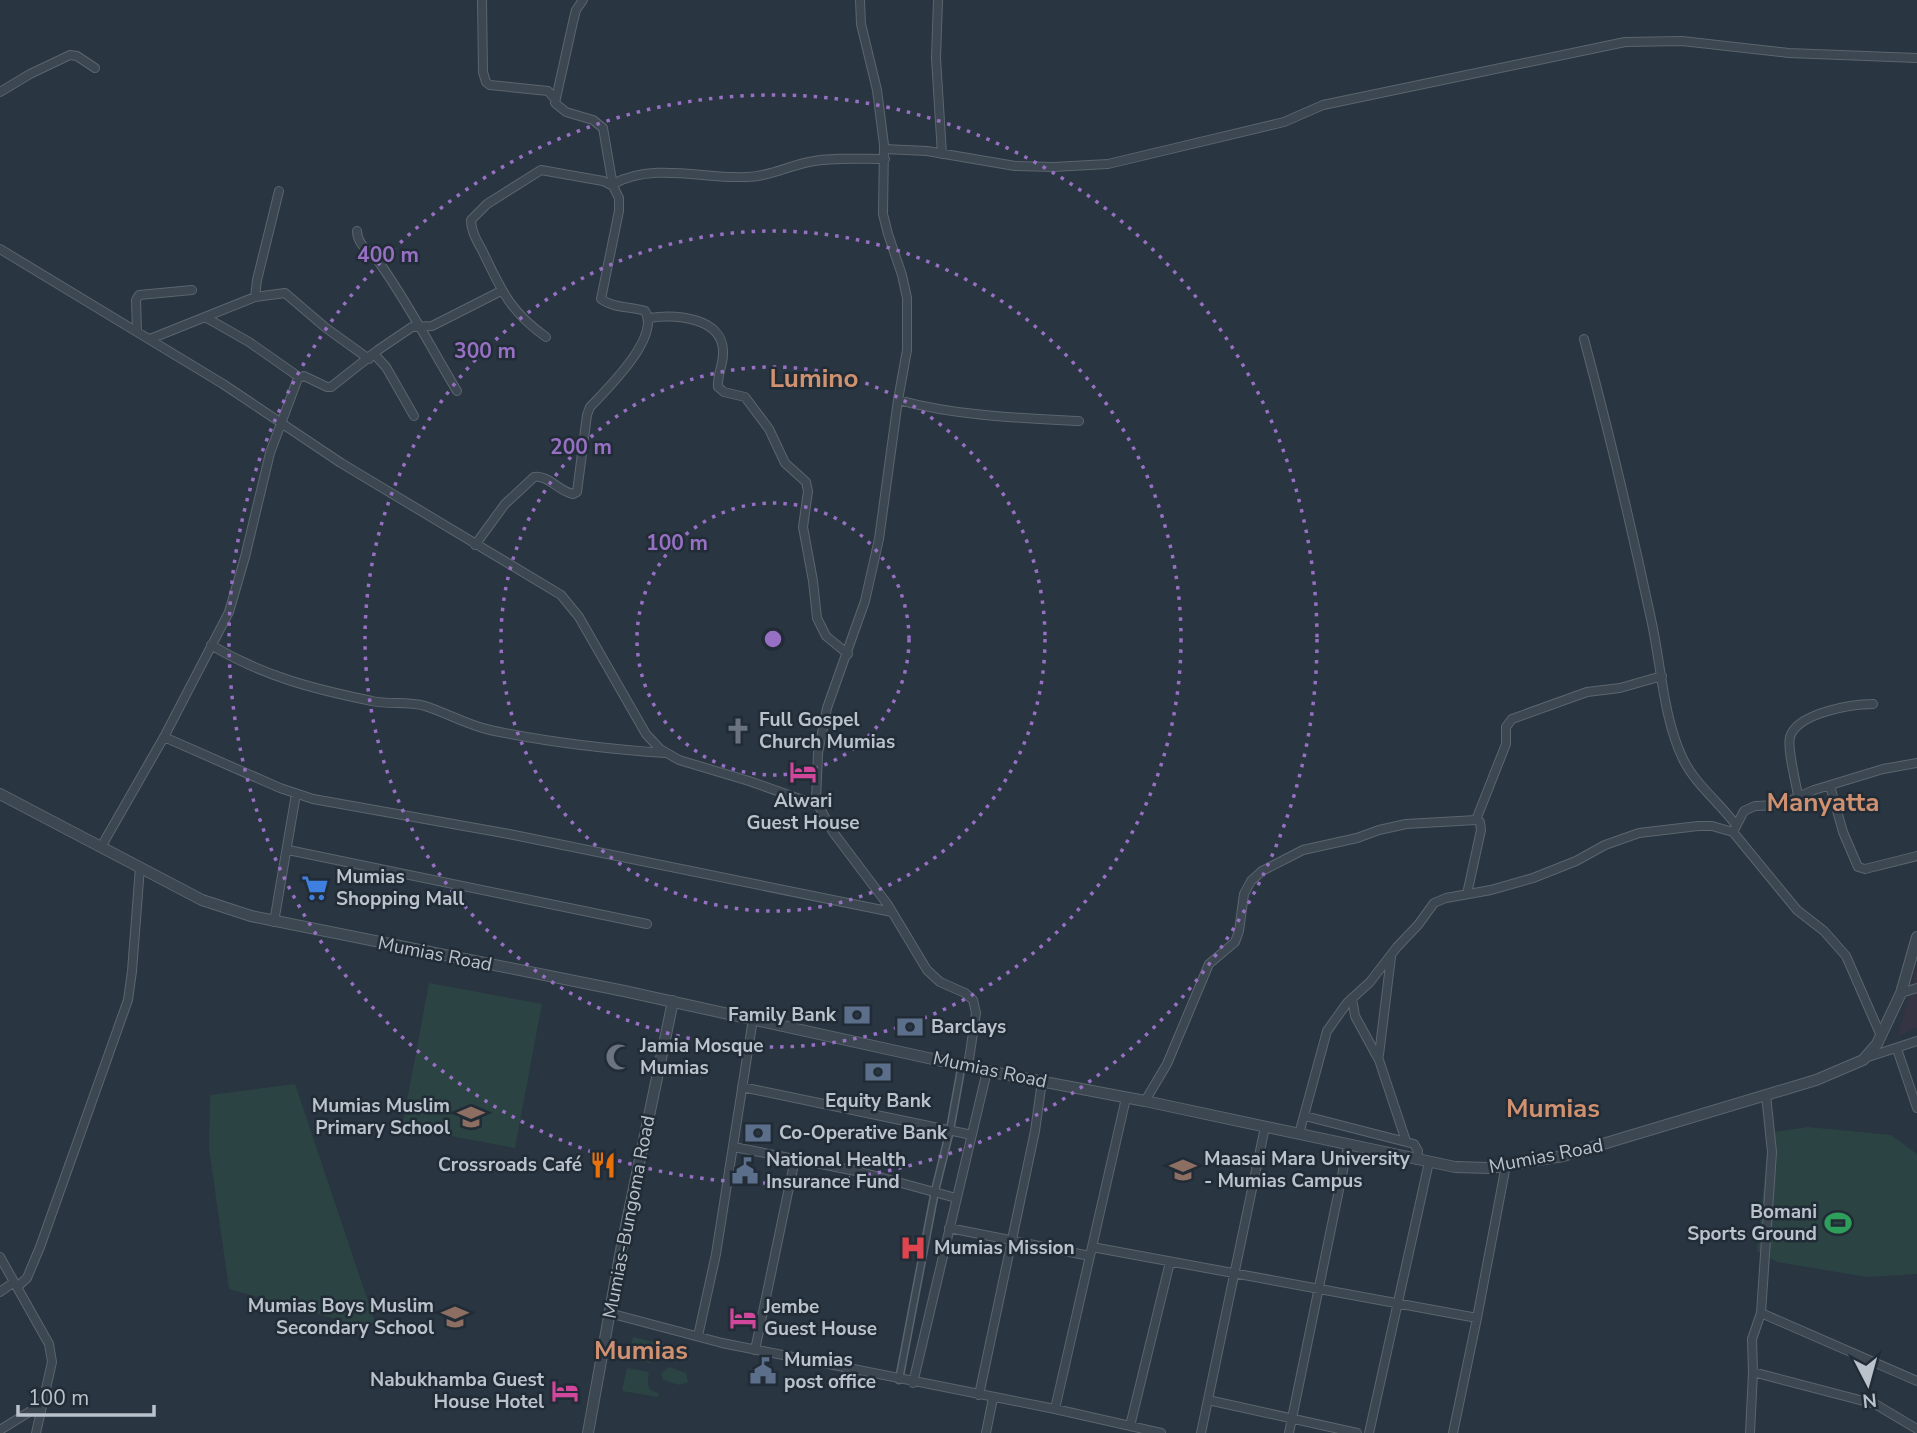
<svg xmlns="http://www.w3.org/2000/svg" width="1917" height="1433" font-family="'Nunito Sans',sans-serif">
  <rect width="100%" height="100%" fill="#293541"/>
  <path fill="#353442" d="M1917 964V1028L1898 1036Z"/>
  <path fill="#2c4343" d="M429 983 542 1004 515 1148 402 1127Z
    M295 1084 375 1322 364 1327 229 1289 209 1148 210 1095Z
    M1808 1127 1891 1135 1917 1154V1274L1867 1277 1777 1262 1757 1251 1769 1133Z
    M633 1337 684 1349 683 1353 664 1349 653 1353 651 1363 629 1358Z
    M669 1367 686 1373 688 1382 680 1385 663 1380 661 1374Z
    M627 1368 649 1372C647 1383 646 1391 659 1393L658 1397 622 1391Z"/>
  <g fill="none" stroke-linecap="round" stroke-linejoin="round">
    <g stroke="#5b656e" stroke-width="9">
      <path id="pedestrian" d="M899 1380 935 1191 950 1130 962 1064"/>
    </g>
    <g stroke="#5b656e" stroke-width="10">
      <path id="minor" d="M482 0 483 72 486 82 490 85 548 91 555 99
        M860 0 861 24 877 90 884 145 883 214 888 234 902 275 907 298V350L898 400 879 539 865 601 827 708 818 753 816 801 833 832 888 905 927 970 940 982 965 993 973 1000 976 1013 968 1066
        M938 0 936 58 942 154
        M0 92 30 74 70 55 77 56 95 68
        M884 149 927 151 1015 166 1053 167 1108 164 1284 122 1323 105 1625 42 1682 41 1789 53 1917 58
        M613 184C654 162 703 179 746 177 768 177 788 166 809 162 833 157 860 159 885 159
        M357 231C357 246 373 254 381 265 409 305 432 349 457 391
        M0 249 223 384 341 463 561 595 579 617 646 734 660 749 679 760 749 781 817 805
        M255 297 257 280 279 191
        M205 317 249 342 299 377
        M649 318C675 314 725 317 723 354 723 365 717 375 718 387L724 392 745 397 769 429 785 463 806 482 808 491 803 527 813 581 817 618 826 636 848 654
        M137 331 136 300 139 295 192 290
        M546 337C509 311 501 289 482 250 477 241 471 231 471 220L487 204 541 170 603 181 613 186
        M150 339 255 297 285 293 326 328 369 359
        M1584 339C1609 432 1631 525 1651 619 1661 663 1663 718 1683 759 1695 784 1720 803 1736 825
        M374 354 386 367 414 416
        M898 400C957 416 1017 418 1079 421
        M475 545 505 504 534 477C549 475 558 491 573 494L577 492 587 415 590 407C607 389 661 337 645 311 630 306 615 309 601 299L619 211V198L613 186 603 128 593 120 566 112 555 103 573 22 576 10 583 0
        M211 645C263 676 313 689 372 701 389 705 407 701 425 706 447 713 467 725 490 730 547 742 607 749 665 753
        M164 737 280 788 313 799 509 834 892 912
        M1830 786 1843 832 1858 867 1865 869 1917 856
        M1798 796C1796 782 1787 749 1790 737 1797 713 1852 704 1873 704
        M1476 820 1506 744V727L1512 719 1587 692 1620 688 1662 676
        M101 847 164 737 229 612 245 557 270 453 298 378 304 376 327 387H331L378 350 412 327 432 326 501 291
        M288 850 647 924
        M274 922 296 794
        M1901 993 1917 988
        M1352 998 1355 1016 1379 1060 1406 1141
        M1881 1036 1846 956 1824 931 1797 910 1733 832 1744 811 1755 806 1780 805 1814 790 1883 769 1917 763
        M1897 1049 1917 1108
        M1379 1055 1391 957
        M1868 1057 1917 1041
        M742 1087 972 1135
        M1145 1101 1167 1064 1209 964 1235 942 1239 931 1244 894 1251 881 1262 871 1303 850 1357 838 1379 830 1406 824 1476 820 1480 822 1481 830 1467 894
        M1305 1116 1414 1144 1418 1151 1417 1160
        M1299 1134 1327 1031 1347 1003 1370 982 1397 947 1418 925 1434 903 1446 898 1491 890 1533 878 1576 861 1605 845 1639 833 1698 826H1712L1733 832
        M734 1147 861 1172 956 1198
        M949 1228 1090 1256
        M1092 1247 1477 1318
        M0 1257 49 1344 52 1362 36 1433
        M17 1287 27 1278 40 1247 128 1000 132 971 140 867
        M0 1292 14 1282
        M609 1313 722 1343 1055 1409 1161 1433
        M1761 1313 1917 1381
        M698 1336 716 1254 753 1019
        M755 1350 795 1159
        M1753 1372 1875 1404 1917 1429
        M913 1383 987 1071
        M979 1395 1035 1131 1042 1081
        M1208 1400 1357 1433
        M1055 1409 1126 1098
        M1130 1426 1170 1262
        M0 1430 42 1404
        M986 1433 993 1398
        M1201 1433 1265 1127
        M1289 1433 1348 1146
        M1369 1433 1429 1162
        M1453 1433 1477 1318 1506 1165
        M1750 1433 1753 1372 1752 1339 1761 1313 1772 1152 1766 1095"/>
    </g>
    <g stroke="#5b656e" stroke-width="12">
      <path id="tertiary" d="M0 794 202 900 251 916 624 991 987 1071 1145 1101 1455 1167 1490 1168 1563 1156 1816 1080 1863 1060 1877 1044 1901 993 1917 937
        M588 1433 621 1250 673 1001"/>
    </g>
    <use href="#pedestrian" stroke="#3d4751" stroke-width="6"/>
    <use href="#minor" stroke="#3d4751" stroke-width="8"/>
    <use href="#tertiary" stroke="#3d4751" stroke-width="10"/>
  </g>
  <g fill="none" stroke="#9770c4" stroke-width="3.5" stroke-dasharray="3.5 7">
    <circle cx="773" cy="639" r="136"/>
    <circle cx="773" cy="639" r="272"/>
    <circle cx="773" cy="639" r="408"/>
    <circle cx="773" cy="639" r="544"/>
  </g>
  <defs>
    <g id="church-bare" transform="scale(2.1)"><path d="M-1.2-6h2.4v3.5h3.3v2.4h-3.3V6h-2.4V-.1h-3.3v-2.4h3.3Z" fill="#6b7280" stroke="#212c36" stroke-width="2.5" paint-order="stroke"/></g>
    <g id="hotel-bare" transform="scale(2.1)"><path d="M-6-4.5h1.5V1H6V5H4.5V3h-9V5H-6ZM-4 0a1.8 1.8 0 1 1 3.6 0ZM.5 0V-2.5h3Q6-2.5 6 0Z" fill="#d1479c" stroke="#212c36" stroke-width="2.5" paint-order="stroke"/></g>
    <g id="supermarket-bare" transform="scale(2.1)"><path d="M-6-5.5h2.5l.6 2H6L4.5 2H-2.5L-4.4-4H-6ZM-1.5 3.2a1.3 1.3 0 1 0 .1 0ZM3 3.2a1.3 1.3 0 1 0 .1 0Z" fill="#3f7fe0" stroke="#212c36" stroke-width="2.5" paint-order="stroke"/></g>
    <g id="bank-bare" transform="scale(2.1)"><path d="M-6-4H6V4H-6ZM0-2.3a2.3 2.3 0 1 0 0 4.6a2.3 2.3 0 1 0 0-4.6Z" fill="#5c6f8a" stroke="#212c36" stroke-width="2.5" paint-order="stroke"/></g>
    <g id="mosque-bare" transform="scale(2.1)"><path d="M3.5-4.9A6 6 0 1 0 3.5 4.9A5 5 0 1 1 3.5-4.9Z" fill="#6b7280" stroke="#212c36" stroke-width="2.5" paint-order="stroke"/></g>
    <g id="school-bare" transform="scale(2.1)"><path d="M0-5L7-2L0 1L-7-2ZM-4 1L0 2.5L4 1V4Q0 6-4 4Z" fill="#8d6e63" stroke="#212c36" stroke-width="2.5" paint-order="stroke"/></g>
    <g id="restaurant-bare" transform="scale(2.1)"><path d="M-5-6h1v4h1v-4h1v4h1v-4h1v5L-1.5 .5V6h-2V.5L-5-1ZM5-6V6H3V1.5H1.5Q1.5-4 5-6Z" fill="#e8710a" stroke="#212c36" stroke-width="2.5" paint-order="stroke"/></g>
    <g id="university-bare" transform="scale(2.1)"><path d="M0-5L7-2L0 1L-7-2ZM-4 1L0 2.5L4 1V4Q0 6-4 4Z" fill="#8d6e63" stroke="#212c36" stroke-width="2.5" paint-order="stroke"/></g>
    <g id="civic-bare" transform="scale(2.1)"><path d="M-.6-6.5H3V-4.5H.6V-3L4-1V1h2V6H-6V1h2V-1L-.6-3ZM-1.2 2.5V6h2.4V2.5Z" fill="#5c6f8a" stroke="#212c36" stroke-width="2.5" paint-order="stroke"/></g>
    <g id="stadium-bare" transform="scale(2.1)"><path d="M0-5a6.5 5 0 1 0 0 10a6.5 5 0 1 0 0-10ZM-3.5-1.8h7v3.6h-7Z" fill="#2e9e5b" stroke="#212c36" stroke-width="2.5" paint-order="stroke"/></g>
    <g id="hospital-bare" transform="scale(2.1)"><path d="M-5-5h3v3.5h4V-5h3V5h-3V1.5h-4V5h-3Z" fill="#e0444e" stroke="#212c36" stroke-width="2.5" paint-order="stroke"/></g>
  </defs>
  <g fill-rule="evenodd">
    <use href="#church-bare" x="738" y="731"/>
    <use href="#hotel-bare" x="803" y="772"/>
    <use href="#supermarket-bare" x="315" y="888"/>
    <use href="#bank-bare" x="857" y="1015"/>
    <use href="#bank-bare" x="910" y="1027"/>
    <use href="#mosque-bare" x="619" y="1057"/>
    <use href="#bank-bare" x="878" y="1072"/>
    <use href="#school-bare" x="471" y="1117"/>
    <use href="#bank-bare" x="758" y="1133"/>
    <use href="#restaurant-bare" x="603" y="1165"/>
    <use href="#university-bare" x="1183" y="1170"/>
    <use href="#civic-bare" x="745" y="1171"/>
    <use href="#stadium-bare" x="1838" y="1223"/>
    <use href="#hospital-bare" x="913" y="1248"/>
    <use href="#school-bare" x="455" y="1317"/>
    <use href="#hotel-bare" x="743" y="1318"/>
    <use href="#civic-bare" x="763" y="1371"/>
    <use href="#hotel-bare" x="565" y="1391"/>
  </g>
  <g text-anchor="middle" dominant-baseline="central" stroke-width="5" stroke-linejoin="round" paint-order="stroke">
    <g font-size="19" font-weight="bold" fill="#bac2cb" stroke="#212c36" text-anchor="start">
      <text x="759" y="720">Full Gospel<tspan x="759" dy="22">Church Mumias</tspan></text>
      <text x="803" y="801" text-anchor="middle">Alwari<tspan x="803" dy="22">Guest House</tspan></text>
      <text x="336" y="877">Mumias<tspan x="336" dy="22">Shopping Mall</tspan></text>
      <text x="836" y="1015" text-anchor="end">Family Bank</text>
      <text x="931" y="1027">Barclays</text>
      <text x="640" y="1046">Jamia Mosque<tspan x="640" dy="22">Mumias</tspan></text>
      <text x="878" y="1101" text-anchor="middle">Equity Bank</text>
      <text x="450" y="1106" text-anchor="end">Mumias Muslim<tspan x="450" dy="22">Primary School</tspan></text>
      <text x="779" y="1133">Co-Operative Bank</text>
      <text x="1204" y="1159">Maasai Mara University<tspan x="1204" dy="22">- Mumias Campus</tspan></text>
      <text x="766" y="1160">National Health<tspan x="766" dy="22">Insurance Fund</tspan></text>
      <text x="582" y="1165" text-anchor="end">Crossroads Café</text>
      <text x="1817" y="1212" text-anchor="end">Bomani<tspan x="1817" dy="22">Sports Ground</tspan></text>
      <text x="934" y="1248">Mumias Mission</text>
      <text x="434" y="1306" text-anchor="end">Mumias Boys Muslim<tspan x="434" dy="22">Secondary School</tspan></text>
      <text x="764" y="1307">Jembe<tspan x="764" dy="22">Guest House</tspan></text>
      <text x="784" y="1360">Mumias<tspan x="784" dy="22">post office</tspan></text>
      <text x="544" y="1380" text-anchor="end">Nabukhamba Guest<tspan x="544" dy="22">House Hotel</tspan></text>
    </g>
    <g font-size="19" fill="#bac2cb" stroke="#212c36">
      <text transform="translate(435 954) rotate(11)">Mumias Road</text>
      <text transform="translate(990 1070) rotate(12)">Mumias Road</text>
      <text transform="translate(1546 1156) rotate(-11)">Mumias Road</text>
      <text transform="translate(629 1217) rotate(-79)">Mumias-Bungoma Road</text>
    </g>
    <g font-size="26" font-weight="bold" fill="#d09170" stroke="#212c36">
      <text x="814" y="378">Lumino</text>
      <text x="1823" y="802">Manyatta</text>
      <text x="1553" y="1108">Mumias</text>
      <text x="641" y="1350">Mumias</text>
    </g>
  </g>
  <circle cx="773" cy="639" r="10" fill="#9770c4" stroke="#212c36" stroke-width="3.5"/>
  <g font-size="21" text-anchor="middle" font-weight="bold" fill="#9770c4" stroke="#212c36" stroke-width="5" stroke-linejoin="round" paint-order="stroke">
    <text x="388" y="262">400 m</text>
    <text x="485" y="358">300 m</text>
    <text x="581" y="454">200 m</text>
    <text x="677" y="550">100 m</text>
  </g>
  <g transform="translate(1868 1384) rotate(174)" stroke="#212c36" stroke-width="5" paint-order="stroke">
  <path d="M0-5L12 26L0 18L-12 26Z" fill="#bac2cb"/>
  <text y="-10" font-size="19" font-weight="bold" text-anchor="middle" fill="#bac2cb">N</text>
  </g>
  <path d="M18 1405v10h136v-10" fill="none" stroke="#bac2cb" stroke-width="3.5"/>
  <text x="28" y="1405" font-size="21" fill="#bac2cb" stroke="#212c36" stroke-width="5" paint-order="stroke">100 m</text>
</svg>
